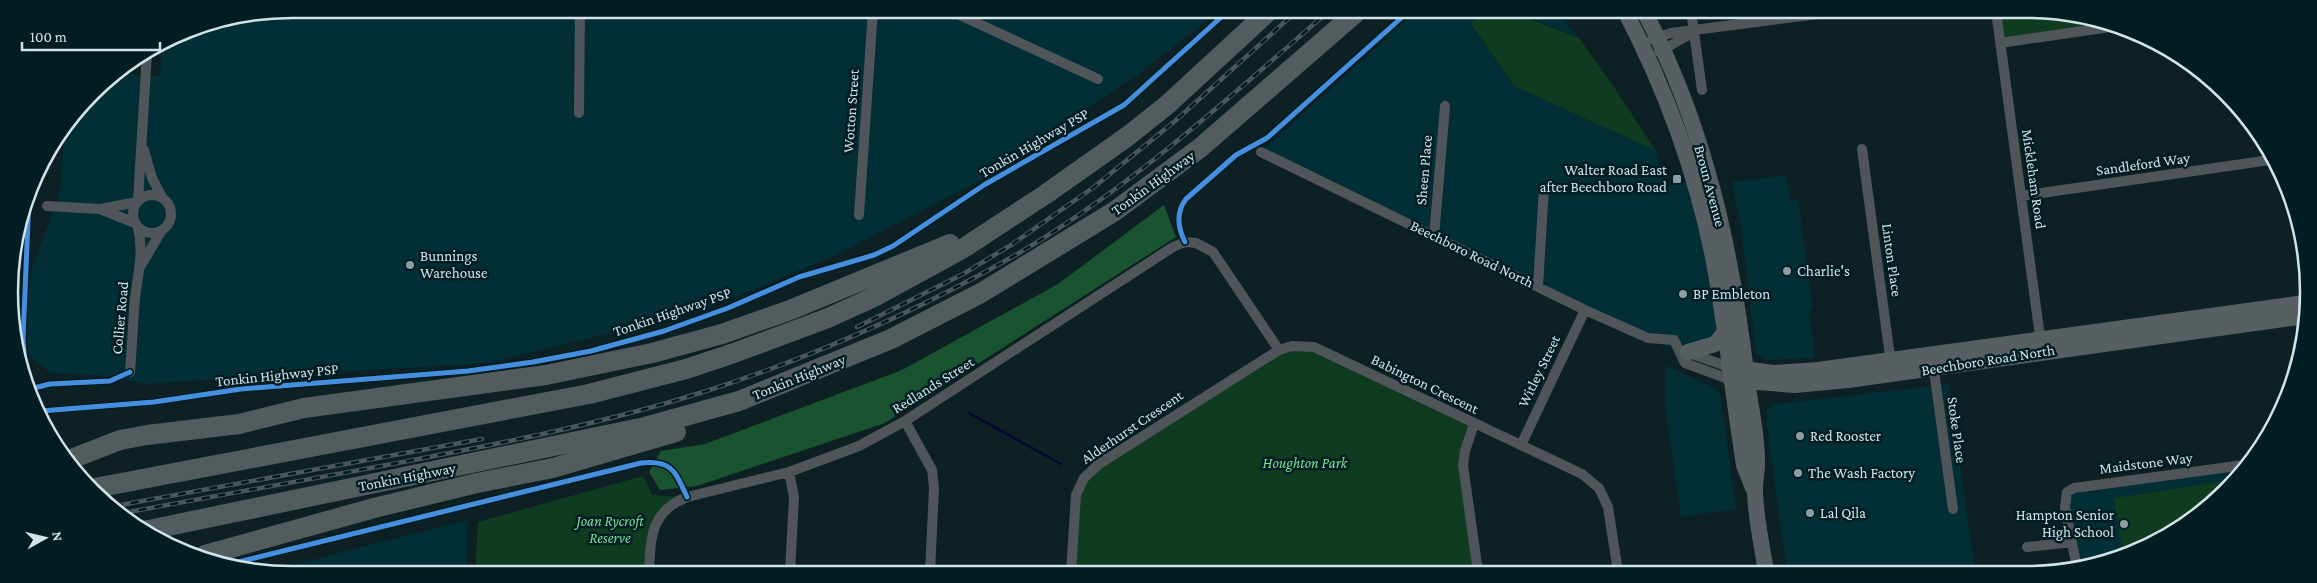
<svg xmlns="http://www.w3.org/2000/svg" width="2317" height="583" font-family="'Crimson Pro',serif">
  <rect width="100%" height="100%" fill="#0d2023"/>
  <path fill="#022e36" d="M292 9 1211 10 1210 18 1142 72 977 182 834 256 701 311 487 363 143 384 113 376 50 373 24 351 26 285 60 192 64 132 105 79 114 73 160 76 162 43 184 30Z
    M1418 10H1489L1471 25 1514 86 1656 151 1666 186 1689 182 1725 332 1678 352 1434 237 1265 148Z
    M1506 10 1557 11 1579 38 1537 21Z
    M1787 175 1790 201 1798 200 1813 308 1809 309 1815 358 1766 360 1756 353 1741 227 1732 182Z
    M1665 365 1716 389 1721 397 1736 509 1681 517 1665 406Z
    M1949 384 1975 572H1787L1772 464 1766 416 1767 409 1776 404Z
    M2244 465 2225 492 2150 545 2077 568 2065 507 2074 488Z
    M468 520 466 572H267L369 545Z"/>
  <path fill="#0f3b20" d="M1489 10H1506L1579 38 1612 84 1656 151 1514 86 1471 24Z
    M1996 11H2063L2110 27 2000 43Z
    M1304 345 1474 424 1465 451 1478 572H1071L1076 495 1084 478 1279 350Z
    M643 476 652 495 687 497 661 515 649 572H475L478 522Z
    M2233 480 2225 492 2150 545 2123 554 2114 498Z"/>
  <path fill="#195330" d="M1164 205 1176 237 885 423 697 486 660 490 649 472 661 451 705 444 902 370 1058 284Z"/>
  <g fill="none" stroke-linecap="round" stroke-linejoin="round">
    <path stroke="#080532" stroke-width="2.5" d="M969 413 1061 464"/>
    <path stroke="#4f5558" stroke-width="10" d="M949 10 1098 79
      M1691 11 1702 90
      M1996 11 2041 344
      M1652 39 1671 33 1841 11
      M2000 43 2110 27
      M1659 52 1694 32
      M579 113 580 9
      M1862 149 1891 364
      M144 150 152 178 162 197
      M1261 152 1585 310 1648 338 1674 340 1685 363 1731 380
      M133 214a19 19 0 1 1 38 0a19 19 0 1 1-38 0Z
      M2021 196 2270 160
      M138 200 147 53
      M47 206 100 209 137 202
      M100 209 135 223
      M859 215 873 10
      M1434 237 1445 106
      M140 267 162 230
      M1538 286 1544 188
      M1689 353 1729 367
      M1933 363 1953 509
      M130 372C132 347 133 322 135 298 138 274 144 252 138 228
      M905 421 932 470 934 488 930 572
      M1474 424 1465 451 1463 465 1478 572
      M1521 445 1585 310
      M789 472 794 497 790 572
      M2027 547 2072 542
      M2077 568 2065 507 2067 492 2074 488 2244 465
      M649 572C651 537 650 512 687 497L789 472 859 446 905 421 1173 247 1185 242 1196 243 1213 252 1279 350
      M1071 572 1076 495 1084 478 1099 464 1279 350 1292 346 1314 347 1582 474 1599 488 1608 507 1618 572"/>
    <path stroke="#585f63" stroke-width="16" d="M1625 11C1665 88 1696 172 1713 257 1726 326 1733 396 1744 465L1753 488
      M1644 11C1705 126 1732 252 1747 380 1750 406 1757 433 1757 459 1758 471 1754 482 1755 493 1756 519 1762 546 1766 572
      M1688 352 1715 344 1725 332
      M1729 367 1773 373 1818 370 2304 303
      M1731 380 1795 385 1848 380 2305 316"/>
    <path stroke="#525c5f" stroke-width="20" d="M66 461 120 440 147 435 239 424 304 408 546 375 652 353 722 334 790 310 950 244
      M95 488 589 394 686 369 734 353 828 318 874 297 962 249 1046 194 1128 136 1167 105 1270 10
      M144 531 645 427 739 401 891 339 981 293 1115 211 1200 148 1359 10
      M205 555 374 508 477 483 553 468 676 432"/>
    <g stroke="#4d575a" stroke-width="4.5">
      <path id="rail" d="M857 327 963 274 1011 245 1094 187 1175 121 1298 10
        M115 506 482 439
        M123 513C211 497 299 481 387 465 492 445 598 425 700 393 811 358 918 311 1019 253 1133 186 1231 96 1330 10"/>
    </g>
    <use href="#rail" stroke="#001d24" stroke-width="2.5" stroke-dasharray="8" stroke-linecap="butt"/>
    <g stroke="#001d24" stroke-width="8">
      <path id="cycleway" d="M29 199 23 338 25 368 30 388
        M1185 242C1178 228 1176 212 1186 199L1236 155 1267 138 1410 10
        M30 389 50 384 110 381 130 372
        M41 411 154 402 241 389 468 371 533 362 591 351 664 331 728 308 799 277 874 255 893 246 984 185 1124 105 1229 10
        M230 564 641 463C672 460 675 471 687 497"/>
    </g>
    <use href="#cycleway" stroke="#468fdf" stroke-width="5"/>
  </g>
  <g fill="#8d9fa3" stroke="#001d24" stroke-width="2">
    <rect x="1672" y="174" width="10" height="10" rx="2.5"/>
    <circle cx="410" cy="265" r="5"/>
    <circle cx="1787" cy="271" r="5"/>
    <circle cx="1683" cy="294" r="5"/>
    <circle cx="1800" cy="436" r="5"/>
    <circle cx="1798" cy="473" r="5"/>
    <circle cx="1810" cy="513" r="5"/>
    <circle cx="2124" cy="524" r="5"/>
  </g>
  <g text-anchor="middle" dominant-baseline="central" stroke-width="5" stroke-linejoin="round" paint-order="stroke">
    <g font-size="15" fill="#d2e4e8" stroke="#001d24">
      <text transform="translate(851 111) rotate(-86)">Wotton Street</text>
      <text transform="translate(1034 143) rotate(-30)">Tonkin Highway PSP</text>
      <text transform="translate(2143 164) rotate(-8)">Sandleford Way</text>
      <text transform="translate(1424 170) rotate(-85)">Sheen Place</text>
      <text transform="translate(2034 179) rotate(82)">Mickleham Road</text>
      <text transform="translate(1153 183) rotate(-36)">Tonkin Highway</text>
      <text transform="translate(1710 186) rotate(75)">Broun Avenue</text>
      <text transform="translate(1472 254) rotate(26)">Beechboro Road North</text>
      <text transform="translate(1892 260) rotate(82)">Linton Place</text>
      <text transform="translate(672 312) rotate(-19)">Tonkin Highway PSP</text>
      <text transform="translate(120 318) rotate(-85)">Collier Road</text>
      <text transform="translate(1988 360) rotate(-9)">Beechboro Road North</text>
      <text transform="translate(1539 371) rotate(-64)">Witley Street</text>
      <text transform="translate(277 375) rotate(-6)">Tonkin Highway PSP</text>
      <text transform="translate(799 377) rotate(-22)">Tonkin Highway</text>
      <text transform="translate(1425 384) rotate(26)">Babington Crescent</text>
      <text transform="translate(933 385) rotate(-32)">Redlands Street</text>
      <text transform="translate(1132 427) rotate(-34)">Alderhurst Crescent</text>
      <text transform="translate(1957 430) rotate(82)">Stoke Place</text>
      <text transform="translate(2146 463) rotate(-7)">Maidstone Way</text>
      <text transform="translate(407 477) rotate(-11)">Tonkin Highway</text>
    </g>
    <g font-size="15" fill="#d2e4e8" stroke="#001d24" text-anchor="start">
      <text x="1667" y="170" text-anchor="end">Walter Road East<tspan x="1667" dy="17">after Beechboro Road</tspan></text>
      <text x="420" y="256">Bunnings<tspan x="420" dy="17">Warehouse</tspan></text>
      <text x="1797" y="271">Charlie's</text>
      <text x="1693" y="294">BP Embleton</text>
      <text x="1810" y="436">Red Rooster</text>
      <text x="1808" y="473">The Wash Factory</text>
      <text x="1820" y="513">Lal Qila</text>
      <text x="2114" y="515" text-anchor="end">Hampton Senior<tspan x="2114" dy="17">High School</tspan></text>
    </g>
    <g font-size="15" font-style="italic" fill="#77e397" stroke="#001d24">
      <text x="1305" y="463">Houghton Park</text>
      <text x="610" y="521">Joan Rycroft<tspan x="610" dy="17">Reserve</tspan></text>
    </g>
  </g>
  <path d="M0 0H2317V583H0ZM292 18H2026A274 274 0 0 1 2300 292V292A274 274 0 0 1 2026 566H292A274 274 0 0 1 18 292V292A274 274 0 0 1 292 18Z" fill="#001d24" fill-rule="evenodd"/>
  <path fill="none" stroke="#d2e4e8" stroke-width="2.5" d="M292 18H2026A274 274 0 0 1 2300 292V292A274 274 0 0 1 2026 566H292A274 274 0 0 1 18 292V292A274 274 0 0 1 292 18Z"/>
  <g transform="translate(45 538) rotate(82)" stroke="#001d24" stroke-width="4" paint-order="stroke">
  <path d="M0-4L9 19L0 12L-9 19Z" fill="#d2e4e8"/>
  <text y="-8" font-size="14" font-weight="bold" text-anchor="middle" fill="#d2e4e8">N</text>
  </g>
  <path d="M22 42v8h138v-8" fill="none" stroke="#d2e4e8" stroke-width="2.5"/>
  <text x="30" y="42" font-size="15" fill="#d2e4e8" stroke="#001d24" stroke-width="4" paint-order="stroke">100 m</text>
</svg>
